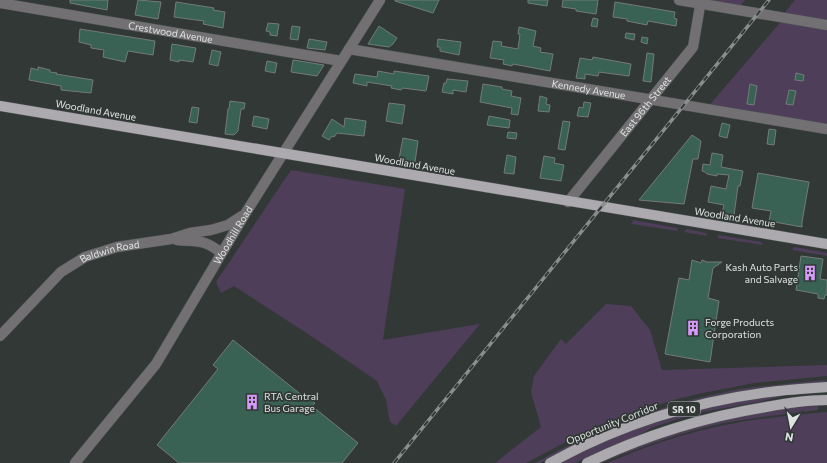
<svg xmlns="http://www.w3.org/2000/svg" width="827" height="463" font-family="Commissioner,sans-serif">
  <rect width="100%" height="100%" fill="#313836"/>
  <path fill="#4f3e5a" d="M701 0H745L737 10Z
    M795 0H827V129L707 108 779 24 784 18 786 11Z
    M291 170 405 189 383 340 480 324 396 426 390 422 386 400 377 381 311 336 234 286 221 293 216 282Z
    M633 220 677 228 678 231 632 224Z
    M687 229 706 233 707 236 684 232Z
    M719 235 761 242 763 245 717 238Z
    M795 247 827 253V256L792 250Z
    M606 304 631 306 650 330 662 370 827 365V376L754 383 698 394 673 400 618 419 583 433 526 463H495L541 427 531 392 534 376 561 339 566 344Z
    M825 380 826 383 766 388 562 451 540 463H535C599 427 669 402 741 389 769 385 797 383 825 380Z
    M785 395 759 402 702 412 672 421 651 428 638 436 604 449 575 463H557L615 436 676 415 732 402Z
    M818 406V410C787 414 755 417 724 423 681 432 641 447 601 463H593C664 432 741 410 818 406Z
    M826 412 827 413V463H607C637 450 668 439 699 431 741 420 783 416 826 412Z"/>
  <path fill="#396154" stroke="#737b78" d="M70 0H108L107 10 70 3Z
    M138 0 161 2 158 19 135 15Z
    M395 0H439L433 13 395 1Z
    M528 0H548L547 6 528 3Z
    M563 0H598L596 14 576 11V9L562 7Z
    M176 2 214 8 213 10 225 12 223 28 203 24 204 21 174 17Z
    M615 2 675 12 674 18 677 19 676 26 648 21 647 25 627 21V19L613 17Z
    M593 18 598 19 597 27 591 26Z
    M268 23 279 24 277 36 270 35V32L266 31Z
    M292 26 300 27 298 40 290 39Z
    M379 26 397 38 393 44 389 47 368 44Z
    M519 27 536 31 533 46 541 48 540 52 553 54 550 71 513 64 512 66 503 64 504 60 490 58 493 41 502 42 501 46 518 49 520 34H518Z
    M80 29 155 41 153 55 128 51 125 62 103 57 104 50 91 48V45L79 42Z
    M626 33 635 34 634 40 625 38Z
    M642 37 648 38 647 44 641 42Z
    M309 39 327 42 325 50 307 48Z
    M438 39 461 42 459 55 440 51V47H437Z
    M172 44 196 48 193 62 179 60V62L170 60Z
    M212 50 221 52 218 66 209 64Z
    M647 53 654 54 651 82 643 81Z
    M593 57 631 64 629 76 599 72 598 76 585 74V79L576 78 580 58 592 60Z
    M293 60 324 65 317 76 291 72Z
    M267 61 277 63 275 73 265 71Z
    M38 67 50 70V72L57 73 56 74 93 80 91 93 61 90V86L29 80 31 68 38 70Z
    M378 71 394 74V71L429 76 426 91 402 88 401 90 391 88 392 86 367 82V86L353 83 355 74 377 77Z
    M796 73 804 75 803 81 795 80Z
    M447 79 468 81 466 92 453 90V94L442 92 444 83H446Z
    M483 84 502 87V89L512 91 511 96 521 98 518 115 511 114 512 108 480 102Z
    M750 84 757 86 754 105 747 104Z
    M789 90 796 91 793 105 786 104Z
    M540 96 547 98 546 104 550 105 549 112 538 111Z
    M230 101 245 103 244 109H241L238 131 234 135 225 134 228 109H229Z
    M584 102 591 103 588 117 577 116 579 107 583 108Z
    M389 103 405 105 402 124 386 121Z
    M192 107 199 108 197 123 189 122Z
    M254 116 269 119 267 129 252 126Z
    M489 116 510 120 509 128 487 125Z
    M345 118 366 121 364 136 337 133 334 137 332 136 329 140 322 136 332 119 344 127Z
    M563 121 570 122 565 150 558 149Z
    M722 123 730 125 727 138 719 136Z
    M769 129 776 130 774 145 767 144Z
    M508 132 517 133 516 139 507 138Z
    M692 135 701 141 698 159H693L684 204 639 200Z
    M403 138 418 141 415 162 399 159Z
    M712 153 723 155 721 167 743 171 740 186H738L734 215 722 213 724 205 708 202 711 186 726 189 729 175 717 174V176L707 174 705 172 702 171 703 164 710 165Z
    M507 155 516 157 514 174 504 173Z
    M544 156 555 158 554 163 564 165 561 181 540 178Z
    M758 173 809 182 802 222V227L769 221 771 211 752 208Z
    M801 256 823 259 820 279 827 280V295H825L824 299 818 298V294L796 290Z
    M692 260 701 263 702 260 707 262H722L713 268 708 298 719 301 710 362 665 354 679 278 689 280Z
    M233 340 309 401 310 400 315 403 312 406 358 443 342 463H179L157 445 218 369 213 365Z"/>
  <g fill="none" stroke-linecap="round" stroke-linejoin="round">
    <g stroke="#505755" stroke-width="11">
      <g id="minor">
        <path d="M679 0 827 25"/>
        <path id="s1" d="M0 3 341 61"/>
        <path id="s2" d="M349 49 827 129"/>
        <path id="s3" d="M568 202 693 47 701 0"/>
        <path d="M177 240C197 242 205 239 221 253"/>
        <path id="s4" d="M0 336 61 272 85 257 117 247 171 239 190 233 211 230 228 225 242 216"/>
        <path id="s5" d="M75 463 156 364 245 214 380 0"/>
      </g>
    </g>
    <g stroke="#505755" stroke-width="11">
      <path id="major" d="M0 106 827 244
        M550 463C620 424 699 400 778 391 794 389 811 388 827 387
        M587 463C645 435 703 417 766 407 787 403 806 400 827 400"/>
    </g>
    <use href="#minor" stroke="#727073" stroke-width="10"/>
    <use href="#major" stroke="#aca9af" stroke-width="10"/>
    <g stroke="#898f8d" stroke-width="3.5">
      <path id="rail" d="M394 463 769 0"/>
    </g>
    <use href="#rail" stroke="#313836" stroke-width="2" stroke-dasharray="6" stroke-linecap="butt"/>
  </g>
  <defs>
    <g id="building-bare" transform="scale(1.2)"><path d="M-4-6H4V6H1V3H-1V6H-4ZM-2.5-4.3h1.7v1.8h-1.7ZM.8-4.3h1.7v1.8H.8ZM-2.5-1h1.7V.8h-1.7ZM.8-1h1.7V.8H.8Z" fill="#d69bfa" stroke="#313836" stroke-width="2.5" paint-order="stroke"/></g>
  </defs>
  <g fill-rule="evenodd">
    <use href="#building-bare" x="810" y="273"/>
    <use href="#building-bare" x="693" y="328"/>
    <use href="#building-bare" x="252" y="402"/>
  </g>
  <g text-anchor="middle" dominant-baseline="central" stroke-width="3.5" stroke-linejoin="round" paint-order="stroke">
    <rect fill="#313836" stroke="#aab0ae" stroke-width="1" x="668" y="402" width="32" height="14" rx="3"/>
    <g font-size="9" font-weight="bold" fill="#dee3e1">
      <text x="684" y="409">SR 10</text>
    </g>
    <g font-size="10" fill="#dee3e1" stroke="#313836">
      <text stroke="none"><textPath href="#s1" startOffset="173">Crestwood Avenue</textPath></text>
      <text stroke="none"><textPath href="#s2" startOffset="243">Kennedy Avenue</textPath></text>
      <text stroke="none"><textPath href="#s3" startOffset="123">East 96th Street</textPath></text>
      <text transform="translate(96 110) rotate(10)">Woodland Avenue</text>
      <text transform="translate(415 164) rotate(10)">Woodland Avenue</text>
      <text transform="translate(735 217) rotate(9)">Woodland Avenue</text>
      <text stroke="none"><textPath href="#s5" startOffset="278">Woodhill Road</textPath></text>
      <text stroke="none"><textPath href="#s4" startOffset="142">Baldwin Road</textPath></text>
      <text transform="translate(612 423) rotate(-22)">Opportunity Corridor</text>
    </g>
    <g font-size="10" fill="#dee3e1" stroke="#313836" text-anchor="start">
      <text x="798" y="267" text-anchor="end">Kash Auto Parts<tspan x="798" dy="12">and Salvage</tspan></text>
      <text x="705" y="322">Forge Products<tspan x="705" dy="12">Corporation</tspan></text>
      <text x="264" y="396">RTA Central<tspan x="264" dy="12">Bus Garage</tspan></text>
    </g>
  </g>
  <g transform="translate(791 427) rotate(190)" stroke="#313836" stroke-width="3" paint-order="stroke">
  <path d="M0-3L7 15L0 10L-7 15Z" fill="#dee3e1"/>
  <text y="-6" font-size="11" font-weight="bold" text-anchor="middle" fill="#dee3e1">N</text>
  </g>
</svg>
